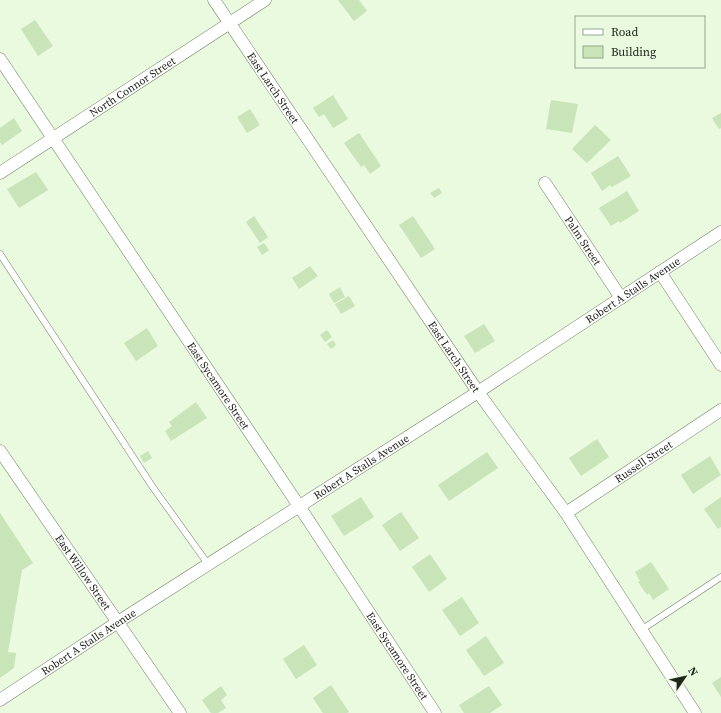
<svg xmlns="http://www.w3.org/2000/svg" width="721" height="713" font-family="'Source Serif 4',serif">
  <rect width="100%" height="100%" fill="#e9fadf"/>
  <path fill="#c8e4b8" d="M338 0H359L367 11 354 21Z
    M35 20 53 46 38 56 21 29Z
    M333 95 348 119 333 128 324 114 319 117 313 108Z
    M551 100 578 104 572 133 546 129Z
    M250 109 260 125 247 133 237 117Z
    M721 113V128L719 129 712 118Z
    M14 118 22 131 2 145 0 142V128Z
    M595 125 611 140 587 163 572 149Z
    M359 133 381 166 370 174 364 165 361 167 344 143Z
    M618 156 631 176 612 187 610 185 602 191 591 173Z
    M36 172 48 190 19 208 7 189Z
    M439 188 442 193 434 198 430 193Z
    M627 191 639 211 620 223 619 221 611 226 599 208Z
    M254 216 268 237 260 243 246 222Z
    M413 216 435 249 421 258 399 225Z
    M264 243 269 250 262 255 257 247Z
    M310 266 318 276 299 289 292 278Z
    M340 287 345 297 334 303 329 294Z
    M349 296 355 306 341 314 335 304Z
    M484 324 495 341 475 353 464 336Z
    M147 328 158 346 136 361 124 343Z
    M327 330 332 337 325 342 320 335Z
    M333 340 336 345 331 349 327 344Z
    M196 402 207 418 171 441 165 431 172 426 169 422Z
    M597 439 609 457 581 476 569 458Z
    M148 451 152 458 144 463 140 456Z
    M487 452 498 468 449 501 438 485Z
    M710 456 721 475 693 494 681 475Z
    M361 497 374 517 344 536 331 516Z
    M721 497V527L718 529 704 509Z
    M401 512 419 538 400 551 382 525Z
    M0 513 33 563 22 570 8 652 16 653 14 668 0 678Z
    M430 554 447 579 429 592 412 567Z
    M651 562 669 589 653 600 649 593 647 595 638 582 640 581 635 572Z
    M462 597 479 623 460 636 442 610Z
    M486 636 504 663 484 676 466 650Z
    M304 645 317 665 296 679 283 659Z
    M721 677V697L712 683Z
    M331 685 349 712 347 713H323L313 698Z
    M221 686 227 695 221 700 226 708 218 713H211L202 700Z
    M489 686 502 705 490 713H464L459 705Z"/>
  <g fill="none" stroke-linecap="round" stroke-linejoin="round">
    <g stroke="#728169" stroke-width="7">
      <path id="lane" d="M0 254 152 486 208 564
        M641 630 721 577"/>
    </g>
    <g stroke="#728169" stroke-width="13">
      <g id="street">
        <path id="s1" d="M214 0 478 392 566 513 695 713"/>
        <path id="s2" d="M0 59 299 506 435 713"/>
        <path id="s3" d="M0 173 265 0"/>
        <path id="s4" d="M545 183 621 298"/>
        <path d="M660 272 721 365"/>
        <path id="s5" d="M0 451 180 713"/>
        <path id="s6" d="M566 513 721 410"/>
        <path id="s7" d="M0 700 118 622 478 392 721 232"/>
      </g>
    </g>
    <use href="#lane" stroke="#fff" stroke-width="6"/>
    <use href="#street" stroke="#fff" stroke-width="12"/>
  </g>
  <g text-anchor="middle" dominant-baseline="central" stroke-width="3" stroke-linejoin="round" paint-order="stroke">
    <g font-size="11" fill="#20261c" stroke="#e9fadf">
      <text stroke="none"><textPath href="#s3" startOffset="158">North Connor Street</textPath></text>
      <text stroke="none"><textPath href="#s1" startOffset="106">East Larch Street</textPath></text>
      <text stroke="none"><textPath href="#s4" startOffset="69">Palm Street</textPath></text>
      <text stroke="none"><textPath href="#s7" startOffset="754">Robert A Stalls Avenue</textPath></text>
      <text stroke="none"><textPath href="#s1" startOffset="430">East Larch Street</textPath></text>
      <text stroke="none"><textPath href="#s2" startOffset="393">East Sycamore Street</textPath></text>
      <text stroke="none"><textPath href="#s6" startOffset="93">Russell Street</textPath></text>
      <text stroke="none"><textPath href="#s7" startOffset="430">Robert A Stalls Avenue</textPath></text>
      <text stroke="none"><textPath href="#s5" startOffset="147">East Willow Street</textPath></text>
      <text stroke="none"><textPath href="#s7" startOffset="106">Robert A Stalls Avenue</textPath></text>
      <text stroke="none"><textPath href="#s2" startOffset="717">East Sycamore Street</textPath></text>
    </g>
  </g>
  <rect x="575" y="16" width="130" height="52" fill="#e9fadf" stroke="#99a591"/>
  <rect x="583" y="29" width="20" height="6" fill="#ffffff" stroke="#99a591"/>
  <text x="611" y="36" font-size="12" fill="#20261c">Road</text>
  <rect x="583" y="46" width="20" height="12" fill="#c8e4b8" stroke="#99a591"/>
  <text x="611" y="56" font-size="12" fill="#20261c">Building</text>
  <g transform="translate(685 677) rotate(56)" stroke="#e9fadf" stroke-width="3" paint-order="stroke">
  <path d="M0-3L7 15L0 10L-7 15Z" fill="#20261c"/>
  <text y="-6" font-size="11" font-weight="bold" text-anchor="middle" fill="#20261c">N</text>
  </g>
</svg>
